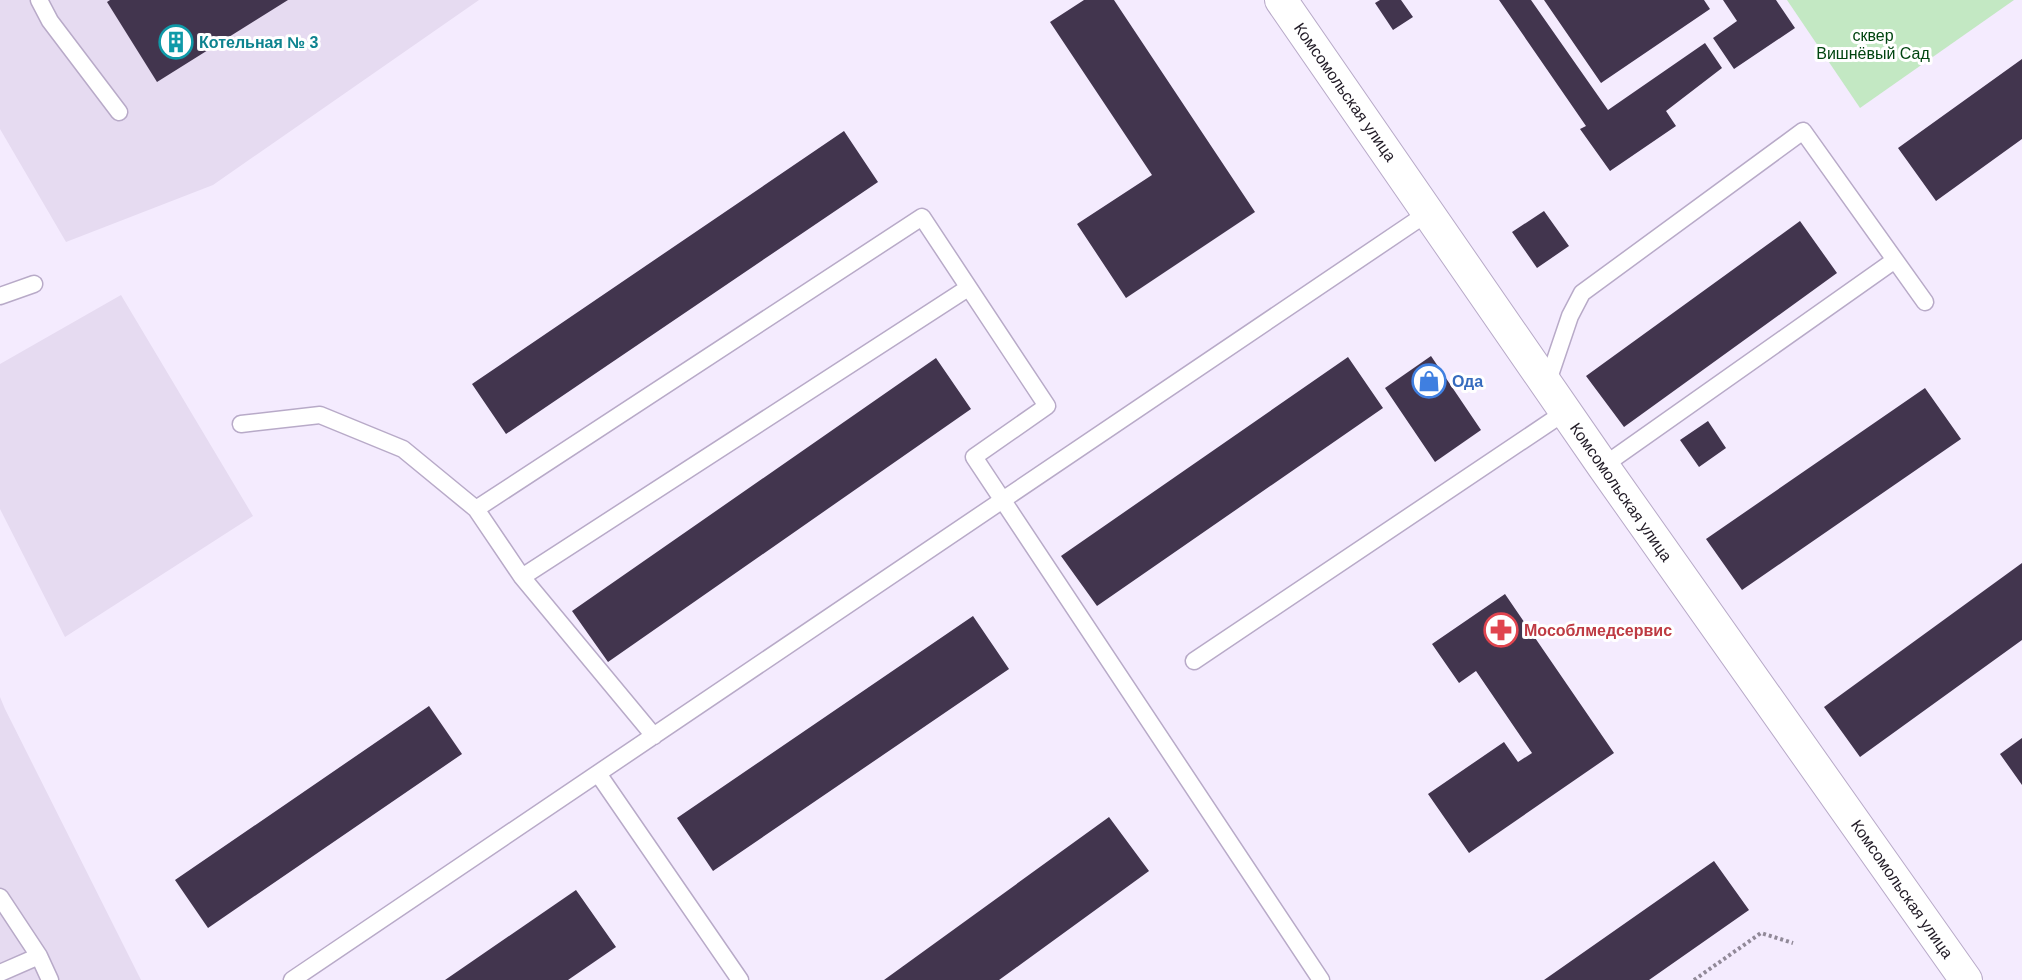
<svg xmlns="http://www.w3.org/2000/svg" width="2022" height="980" font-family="Arial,sans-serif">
  <rect width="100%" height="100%" fill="#f4ebfe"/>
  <path fill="#e6dbf1" d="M0 0H479L213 185 66 242 0 129Z
    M121 295 253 516 65 637 0 509V364Z
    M0 697 5 709 141 980H0Z"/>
  <path fill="#c3e8c3" d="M1787 0H2014L1860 108Z"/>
  <path fill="#42354e" d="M110 0H288L157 82 107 2Z
    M1084 0H1114L1255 212 1126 298 1077 224 1152 175 1050 22Z
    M1380 0H1401L1413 17 1393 30 1375 3Z
    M1499 0H1531L1608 110 1705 43 1722 68 1666 111 1676 126 1610 171 1580 129 1586 126Z
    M1544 0H1704L1710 9 1601 83Z
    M1723 0H1776L1795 28 1734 69 1713 38 1737 21Z
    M2022 59V139L1936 201 1898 148Z
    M844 131 878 182 506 434 472 384Z
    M1544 211 1569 246 1537 268 1512 232Z
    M1800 221 1837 273 1624 427 1586 376Z
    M1431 356 1481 430 1435 462 1385 388Z
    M1348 357 1383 408 1097 606 1061 556Z
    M936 358 971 409 608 662 572 611Z
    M1925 388 1961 439 1742 590 1706 539Z
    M1708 421 1726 448 1699 467 1680 440Z
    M2022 563V640L1860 757 1824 707Z
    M1505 594 1614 753 1469 853 1428 794 1504 742 1518 762 1532 753 1476 671 1459 683 1432 644Z
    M973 616 1009 669 713 871 677 818Z
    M429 706 462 754 208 928 175 880Z
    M2022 738V785L2000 754Z
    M1109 817 1149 871 999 980H884Z
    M1714 861 1749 910 1649 980H1544Z
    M576 890 616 947 568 980H445Z"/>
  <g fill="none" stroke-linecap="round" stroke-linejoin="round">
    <g stroke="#b8aac8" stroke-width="19">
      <path id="lane" d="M39 0 50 21 119 112
        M0 296 34 284
        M1547 384 1570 316 1582 293 1803 131 1925 302
        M241 424 320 415 403 449 476 509
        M1603 466 1895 260
        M522 577 968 288
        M1194 661 1565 412
        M654 736 522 577 476 509 922 217 1047 406 974 457 1321 980
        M599 775 740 980
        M0 897 39 956 50 980
        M0 973 39 956
        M292 980 1429 212"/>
    </g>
    <g stroke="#b8aac8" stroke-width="34">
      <path id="street" d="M1281 0 1603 466 1966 980"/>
    </g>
    <path stroke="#918998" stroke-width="4" stroke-dasharray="3 3" stroke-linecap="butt" d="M1694 980 1761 933 1793 943"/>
    <use href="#lane" stroke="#fff" stroke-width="16"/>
    <use href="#street" stroke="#fff" stroke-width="32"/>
  </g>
  <defs>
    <g id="building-ring" transform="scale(1.725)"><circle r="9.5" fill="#fff" stroke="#0f9aa8" stroke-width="1.5"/><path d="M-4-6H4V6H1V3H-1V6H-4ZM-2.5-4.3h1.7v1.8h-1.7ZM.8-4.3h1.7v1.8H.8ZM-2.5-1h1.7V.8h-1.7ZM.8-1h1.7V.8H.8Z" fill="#0f9aa8"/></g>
    <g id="shop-ring" transform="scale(1.725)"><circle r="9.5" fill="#fff" stroke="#3f7fe0" stroke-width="1.5"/><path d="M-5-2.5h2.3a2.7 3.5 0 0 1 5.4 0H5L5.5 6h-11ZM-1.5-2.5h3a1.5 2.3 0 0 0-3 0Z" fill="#3f7fe0"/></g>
    <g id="pharmacy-ring" transform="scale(1.725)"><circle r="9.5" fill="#fff" stroke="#e0444e" stroke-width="1.5"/><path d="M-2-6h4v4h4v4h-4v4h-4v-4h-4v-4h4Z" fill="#e0444e"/></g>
  </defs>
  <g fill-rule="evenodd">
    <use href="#building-ring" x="176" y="42"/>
    <use href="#shop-ring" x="1429" y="381"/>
    <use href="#pharmacy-ring" x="1501" y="630"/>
  </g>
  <g text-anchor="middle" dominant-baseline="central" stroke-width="6" stroke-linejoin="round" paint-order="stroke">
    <g font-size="16" fill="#014510" stroke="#fff">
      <text x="1873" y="35">сквер<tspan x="1873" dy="18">Вишнёвый Сад</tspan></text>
    </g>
    <g font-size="16" font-weight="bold" fill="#0d838f" stroke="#fff" text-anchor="start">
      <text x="199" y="42">Котельная № 3</text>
    </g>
    <g font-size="16" fill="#201a25" stroke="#fff">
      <text transform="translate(1345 92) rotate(55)">Комсомольская улица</text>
      <text transform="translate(1621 492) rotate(55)">Комсомольская улица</text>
      <text transform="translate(1902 889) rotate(55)">Комсомольская улица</text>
    </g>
    <g font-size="16" font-weight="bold" fill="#366cbe" stroke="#fff" text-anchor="start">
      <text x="1452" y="381">Ода</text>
    </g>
    <g font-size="16" font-weight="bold" fill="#be3a42" stroke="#fff" text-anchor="start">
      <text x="1524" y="630">Мособлмедсервис</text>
    </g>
  </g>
</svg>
